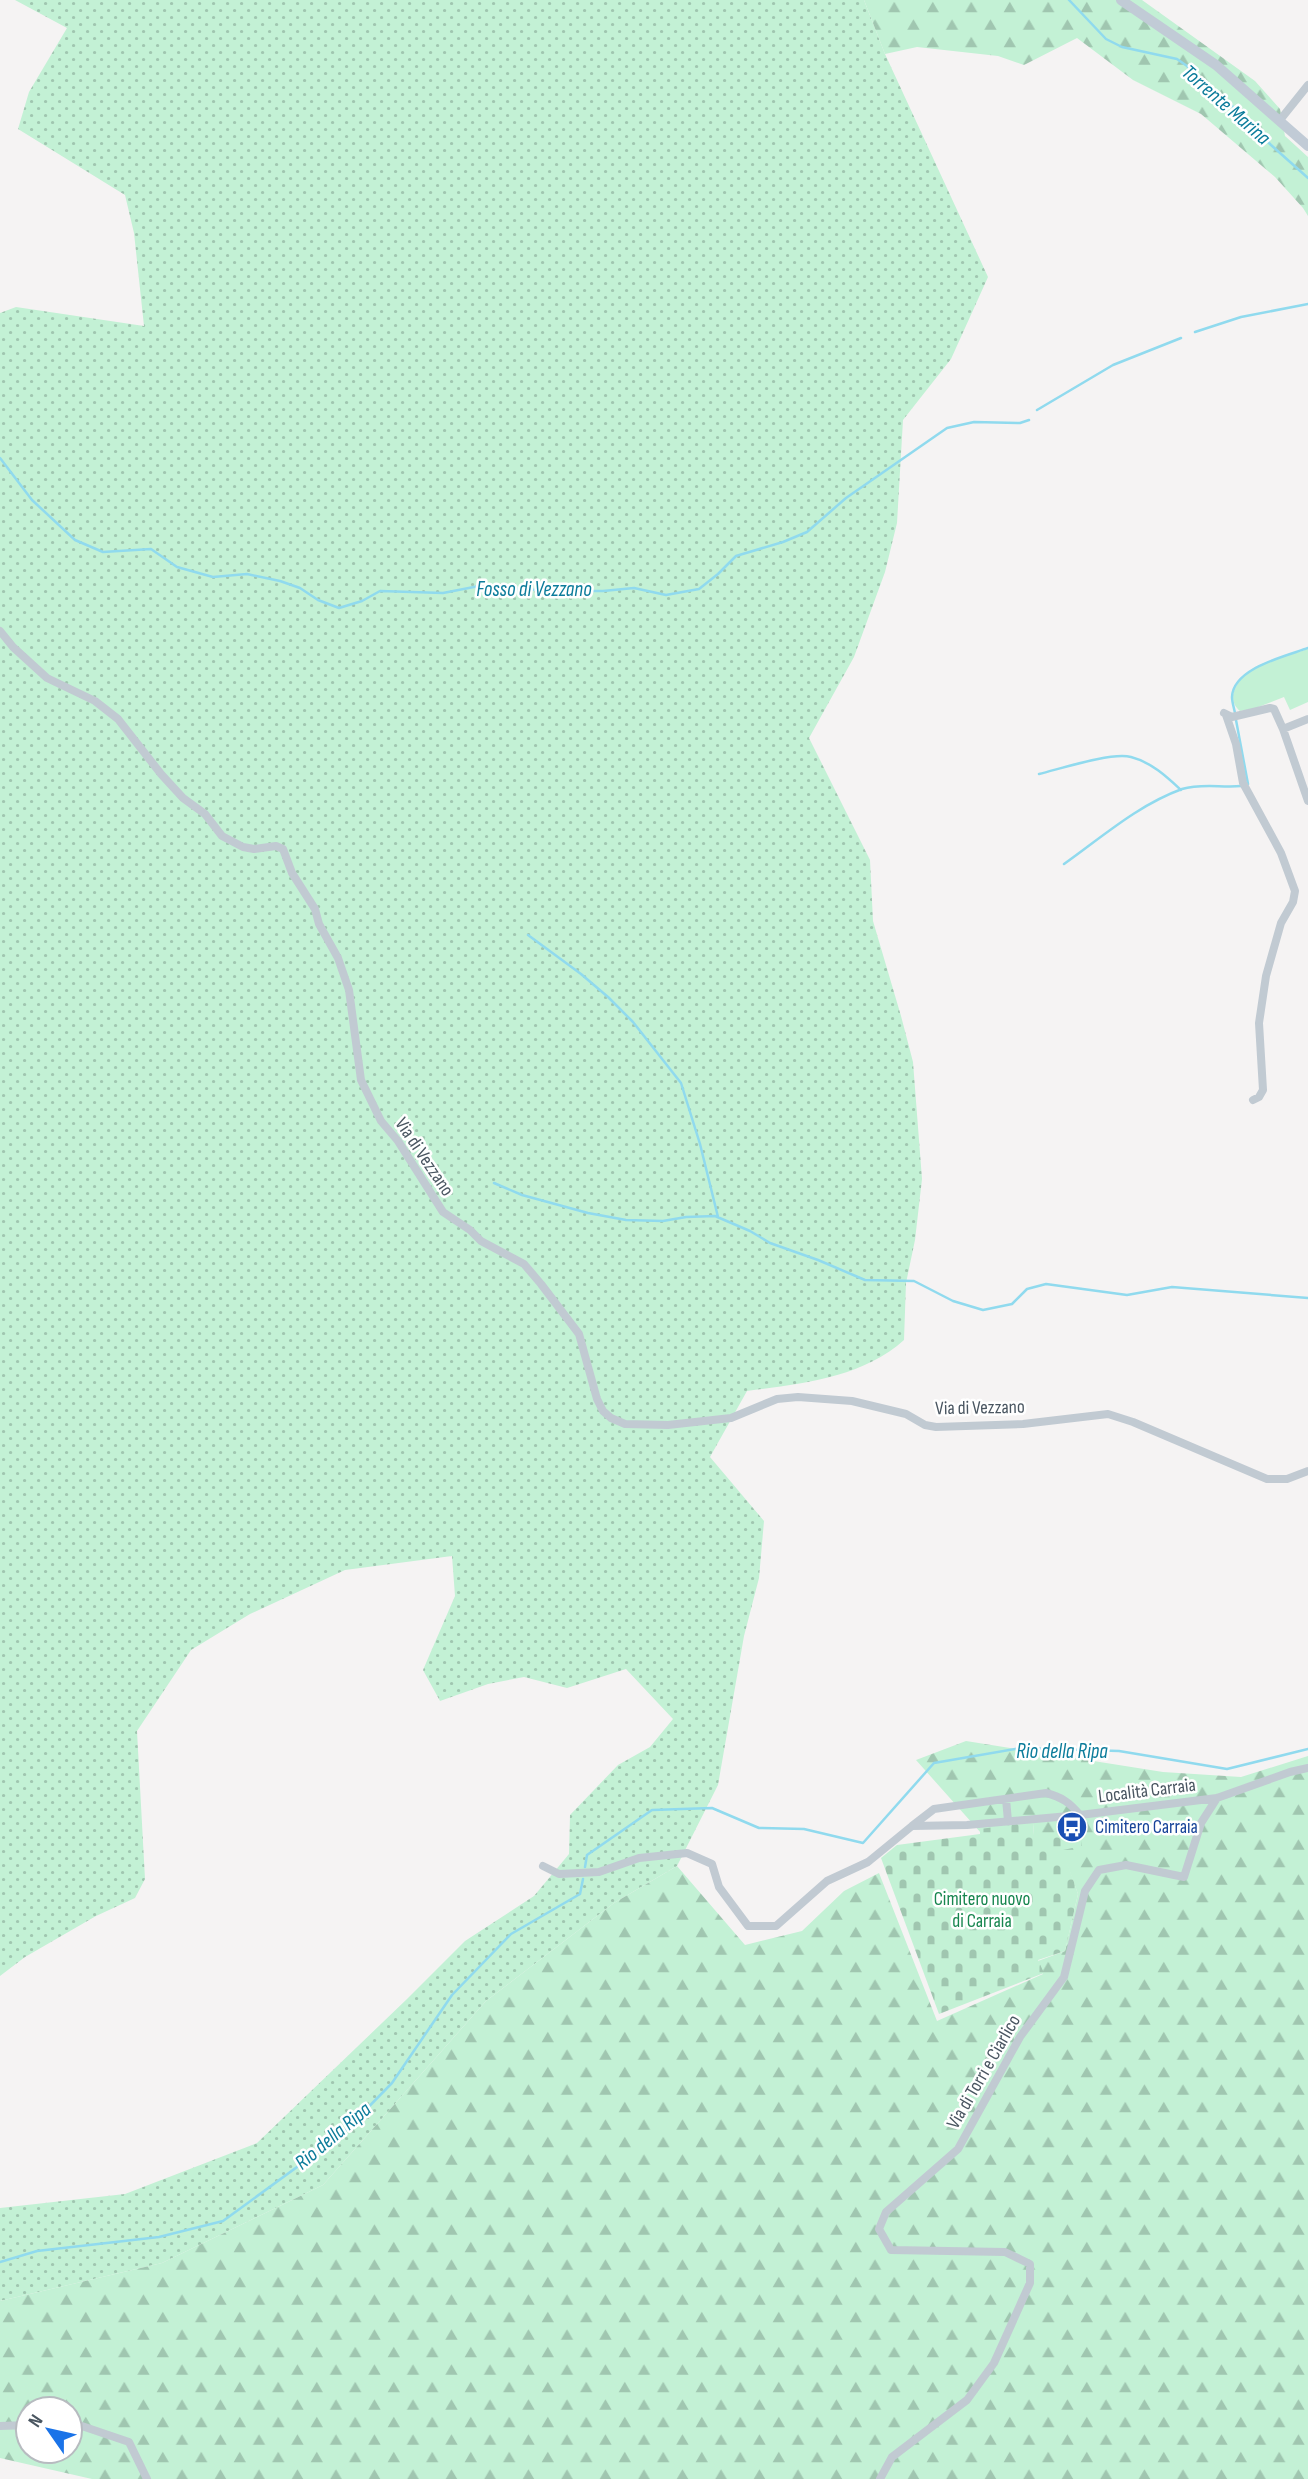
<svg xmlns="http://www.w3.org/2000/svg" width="1308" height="2479" font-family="'Sofia Sans Condensed',sans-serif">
  <defs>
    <pattern id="grass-dots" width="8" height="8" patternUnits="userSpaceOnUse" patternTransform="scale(1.75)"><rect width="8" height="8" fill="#c3f1d5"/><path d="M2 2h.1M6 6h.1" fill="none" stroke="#a0c6b0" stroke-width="1.8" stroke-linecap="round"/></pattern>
    <pattern id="forest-firs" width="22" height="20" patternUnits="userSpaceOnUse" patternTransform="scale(1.75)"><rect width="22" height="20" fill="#c3f1d5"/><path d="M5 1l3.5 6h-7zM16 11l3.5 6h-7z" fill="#a0c6b0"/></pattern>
    <pattern id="cemetery-stones" width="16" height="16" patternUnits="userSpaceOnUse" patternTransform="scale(1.75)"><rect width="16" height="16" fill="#c3f1d5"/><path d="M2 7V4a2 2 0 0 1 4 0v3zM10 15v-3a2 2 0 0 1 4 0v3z" fill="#a0c6b0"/></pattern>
  </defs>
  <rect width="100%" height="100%" fill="#f5f3f3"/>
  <path fill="url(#grass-dots)" d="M15 0H864L885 54 988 277 951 359 903 420 897 523 885 572 854 657 809 738 870 860 873 921 901 1016 913 1062 922 1179 915 1240 906 1283 904 1340C862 1378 800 1384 747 1391L710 1457 764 1521 759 1578 744 1636 718 1785 677 1866 614 1903 486 2001 323 2185 162 2263 0 2301V2208L125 2194 257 2143 407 1999 465 1941 534 1896 569 1854 570 1815 618 1765 650 1747 673 1719 626 1669 567 1688 524 1677 488 1684 440 1701 423 1670 455 1596 452 1556 345 1570 250 1614 191 1650 137 1731 145 1879 135 1898 96 1916 25 1957 0 1976V313L16 307 144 326 134 233 125 195 18 129 29 92 67 28Z"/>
  <path fill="url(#forest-firs)" fill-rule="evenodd" d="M864 0H1142L1255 81 1280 109 1285 136 1308 157V216L1303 208 1275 177 1201 114 1133 80 1077 38 1024 65 998 56 917 47 885 54Z
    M966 1741 1163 1772 1241 1777 1308 1756V2479H92L0 2458V2301L162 2263 323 2185 486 2001 614 1903 677 1866 745 1945 802 1931 844 1891 879 1873 937 2021 1043 1974 1038 1961 1065 1951 1078 1894 1062 1850 1034 1835 1033 1823 981 1833 916 1760ZM28 2409H70V2451H28Z"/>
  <path fill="url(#cemetery-stones)" d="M1033 1822 1034 1835 1079 1830 1082 1846 1063 1850 1078 1894 1065 1951 1038 1960 1044 1973 939 2014 881 1858 897 1845 980 1834V1829Z"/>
  <path fill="#c3f1d5" d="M1308 649V702L1290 710 1284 697 1253 709 1240 711C1223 697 1241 676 1255 667 1271 659 1291 655 1308 649Z"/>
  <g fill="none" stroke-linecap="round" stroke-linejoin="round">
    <path stroke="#90daee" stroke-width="2.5" d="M1069 0 1106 39 1122 47 1177 59 1187 66 1215 92 1225 99 1271 145 1308 178
      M1195 332 1241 317 1308 304
      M1037 410 1113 365 1181 338
      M0 458 32 500 75 540 103 552 151 549 177 567 213 577 247 574 280 581 300 588 318 600 339 608 362 601 380 591 443 593 479 586 555 591H603L634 588 666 595 699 589 718 574 736 556 783 542 807 532 846 498 947 428 974 422 1020 423 1029 420
      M1235 713C1234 708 1232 702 1232 697 1233 668 1286 656 1308 648
      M1236 720 1248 784
      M1039 774C1060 769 1111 752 1131 757 1151 762 1167 777 1181 790
      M1064 864C1102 837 1138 805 1182 789 1202 783 1222 788 1241 786
      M528 935 581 974 608 997 633 1022 681 1083 700 1144 718 1217
      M494 1183 522 1195 588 1213 626 1220 663 1221 686 1217 715 1216 750 1231 770 1243 818 1260 865 1280 914 1281 953 1301 983 1310 1012 1304 1027 1289 1046 1284 1127 1295 1172 1287 1308 1298
      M585 1867 587 1855 652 1810 712 1808 759 1828 804 1829 863 1843 934 1763 1021 1748 1119 1751 1227 1769 1308 1749
      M0 2262 37 2251 159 2237 223 2221 341 2135 392 2083 452 1995 511 1934 580 1894 583 1879"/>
    <path stroke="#c1cad2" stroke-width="8" d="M1280 120 1308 85
      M0 631 13 647 47 678 95 701 118 719 161 774 183 798 205 814 222 836 243 847 254 849 276 846 283 849 292 873 315 909 319 924 338 958 349 990 361 1080 381 1121 398 1141 443 1212 470 1230 481 1241 524 1264 541 1284 579 1334 597 1399 603 1411 611 1418 625 1424 668 1425 731 1418 777 1399 798 1397 852 1401 906 1414 925 1425 936 1427 1023 1424 1108 1414 1133 1422 1267 1479H1287L1308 1471
      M1224 713 1232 717 1270 708 1274 709 1283 729 1308 801
      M1226 715 1236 744 1243 783 1281 853 1295 891 1293 902 1281 923 1266 976 1259 1023 1263 1090 1259 1097 1253 1100
      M1283 729 1308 719
      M1006 1799 1008 1821
      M912 1826 934 1809 1046 1793C1062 1797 1070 1803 1080 1815
      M543 1866 559 1874 599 1872 639 1858 687 1853 712 1864 719 1887 748 1926H776L827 1881 868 1862 912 1826 967 1825 1080 1815 1217 1798 1290 1772 1308 1768
      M70 2422 129 2442 147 2479
      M0 2426 28 2425
      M880 2479 892 2457 967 2400 994 2363 1030 2283V2264L1005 2252 891 2250 879 2229 886 2212 958 2149 1020 2037 1064 1977 1085 1891 1099 1870 1126 1865 1184 1877 1201 1823 1217 1798"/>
    <path stroke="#c1cbd6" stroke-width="10" d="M1121 0 1216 65 1308 146"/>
  </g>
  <defs>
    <g id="bus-disc" transform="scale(1.575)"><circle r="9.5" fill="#1a4fb4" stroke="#fff"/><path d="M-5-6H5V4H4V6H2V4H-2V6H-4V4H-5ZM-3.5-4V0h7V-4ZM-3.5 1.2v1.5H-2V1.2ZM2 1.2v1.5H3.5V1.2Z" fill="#fff"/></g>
  </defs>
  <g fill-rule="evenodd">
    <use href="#bus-disc" x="1072" y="1827"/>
  </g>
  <g text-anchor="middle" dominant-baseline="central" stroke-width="5" stroke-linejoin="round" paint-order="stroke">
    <g font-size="19" fill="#4a5661" stroke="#fff">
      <text transform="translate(424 1157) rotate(56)">Via di Vezzano</text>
      <text transform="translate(980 1408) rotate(-1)">Via di Vezzano</text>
      <text transform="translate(1147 1791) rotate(-7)">Località Carraia</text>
      <text transform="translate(984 2072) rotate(-60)">Via di Torri e Ciarlico</text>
    </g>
    <g font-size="19" fill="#164399" stroke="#fff" text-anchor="start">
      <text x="1095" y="1827">Cimitero Carraia</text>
    </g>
    <g font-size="19" fill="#17864f" stroke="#fff">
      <text x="982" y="1899">Cimitero nuovo<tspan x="982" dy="22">di Carraia</tspan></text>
    </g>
    <g font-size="21" font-style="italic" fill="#0c7c9b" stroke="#fff">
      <text transform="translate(1226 105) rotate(41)">Torrente Marina</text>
      <text x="534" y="589">Fosso di Vezzano</text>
      <text x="1062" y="1751">Rio della Ripa</text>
      <text transform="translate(333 2136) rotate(-40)">Rio della Ripa</text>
    </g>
  </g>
  <g transform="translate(49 2430) rotate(304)"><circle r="33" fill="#ffffff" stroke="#b7bbc0" stroke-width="2"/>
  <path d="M0-5L12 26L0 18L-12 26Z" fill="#1a73e8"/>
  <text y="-10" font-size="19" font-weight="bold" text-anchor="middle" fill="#4a5661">N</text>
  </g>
</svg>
